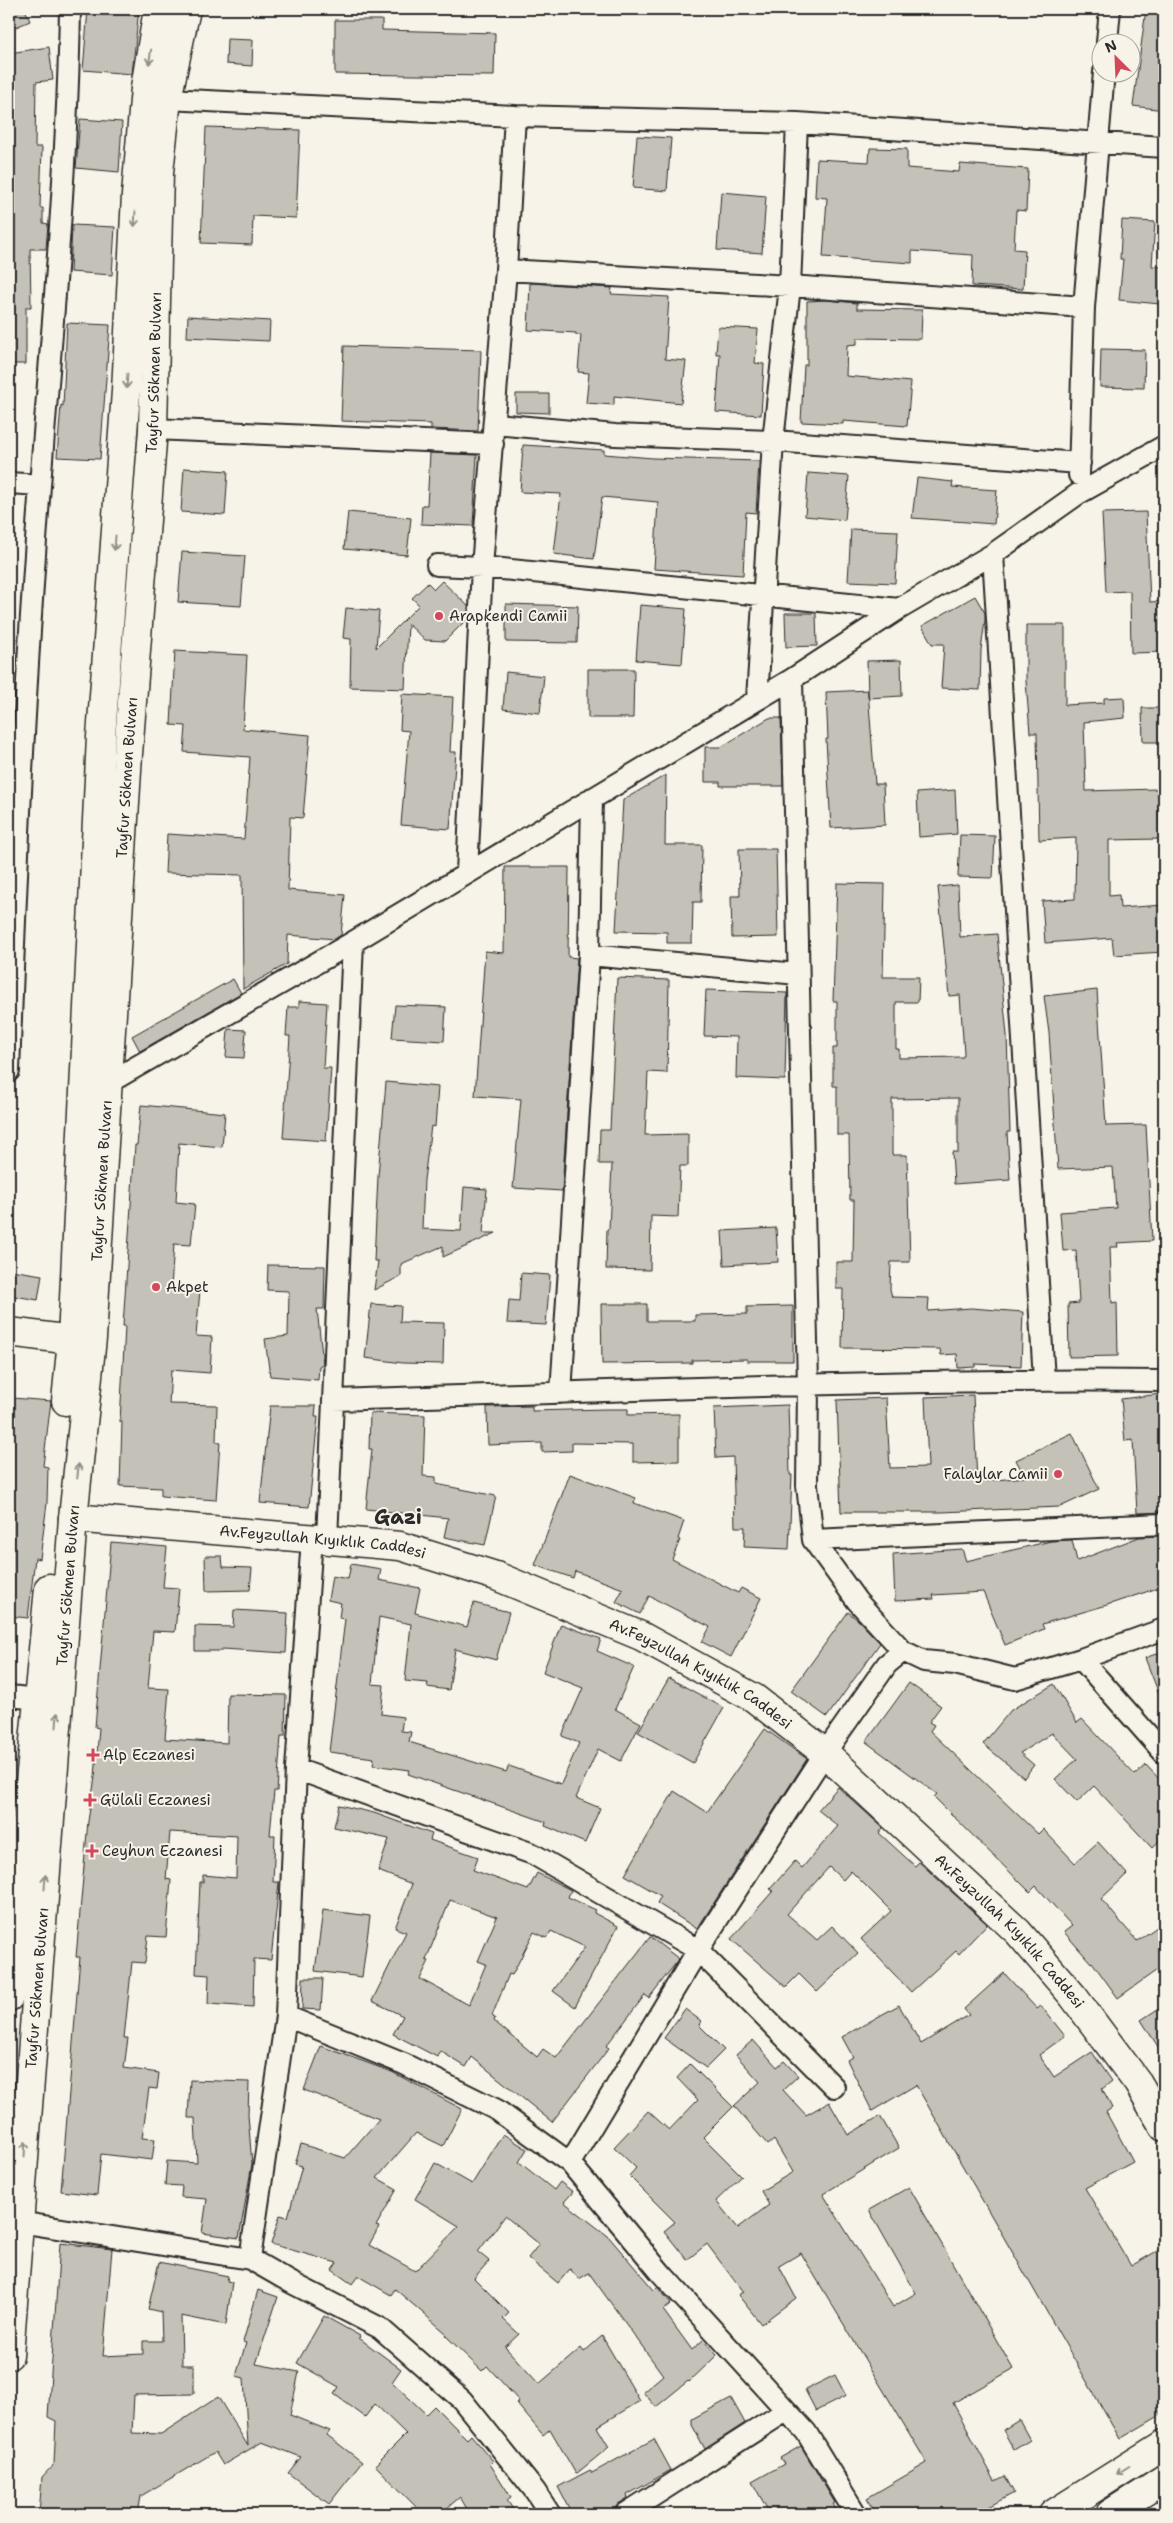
<svg xmlns="http://www.w3.org/2000/svg" width="1173" height="2523" font-family="'Shantell Sans',sans-serif">
  <rect width="100%" height="100%" fill="#f7f3e8"/>
  <filter id="ink" filterUnits="userSpaceOnUse"><feTurbulence type="fractalNoise" baseFrequency=".02" numOctaves="2"/><feDisplacementMap in="SourceGraphic" scale="10" xChannelSelector="R" yChannelSelector="G"/><feConvolveMatrix kernelMatrix="1 2 1 2 8 2 1 2 1" color-interpolation-filters="sRGB"/></filter>
  <g filter="url(#ink)">
    <path fill="#c4c1b9" stroke="#2b2b2b" fill-rule="evenodd" d="M9 9H25L30 21 9 30Z
      M88 9H139L132 74 83 70Z
      M1146 9H1164V110L1133 106Z
      M335 20H382V30L495 33 494 76 335 74Z
      M227 39 253 40 252 66 226 64Z
      M49 47 53 80 36 82 35 147H42L40 208H43V223L48 224 46 249H30L31 307H26V364H9V124H13V93L9 53Z
      M80 119 122 122 119 172 76 168Z
      M206 127 300 130 296 218 253 216 252 245 201 243Z
      M637 136 671 138 667 191 633 188Z
      M870 148 907 149V168L959 172 960 164 1028 169 1026 211 1016 210 1014 249 1025 250 1023 289 972 286 973 255 912 251V263L823 257 827 198 815 197 817 159 869 162Z
      M721 192 766 196 762 253 717 250Z
      M1122 220 1155 222 1152 266 1163 267 1160 304 1119 300 1123 259H1120Z
      M72 225 115 227 112 275 70 272Z
      M530 283 612 288 611 294 669 297 665 359 686 361 681 403 614 396V405L586 403 589 373 578 372 581 335H576V333L528 330Z
      M826 300 857 303V309L922 310 921 339 857 338V344L847 345 846 376 911 382 907 426 843 421V424L801 422 804 365H807V301Z
      M188 316 270 321 269 341 187 337Z
      M67 323 110 325 100 459 57 457 61 405 63 406Z
      M718 327 758 329 755 363 764 364 761 415 716 412 720 354H716Z
      M344 346 481 350 478 431 431 429V424L341 421Z
      M1101 349 1145 350 1144 388 1100 387Z
      M516 394H549V413L516 412Z
      M523 445 604 450V454L653 458 759 461 756 513 746 512 743 575 654 569 658 502 602 497 594 559 554 554 561 494 520 492Z
      M430 453 477 455 473 526 421 524 422 505H427Z
      M184 468 228 471 225 515 181 512Z
      M808 473 849 476 845 520 805 516Z
      M917 478 953 482 952 487 997 490 994 524 912 518Z
      M348 512 411 518 407 555 344 549Z
      M1146 512 1150 602 1164 601V652L1131 653 1130 591 1106 592 1102 513Z
      M851 529 898 531 895 583 848 581Z
      M182 552 245 556 241 606 178 602Z
      M442 581 468 606V618L445 641 425 640 408 624 405 689 350 687 351 639 343 638 346 608 379 611 376 648 419 605 412 598 428 583 434 589Z
      M975 596 985 613V620L981 650 980 690 941 688 944 644H932L922 626Z
      M506 604 578 606 577 643 506 642Z
      M640 605 686 609 682 664 636 660Z
      M785 613H816L817 646 786 647Z
      M1026 625H1065V705L1104 703V698L1124 697 1125 718 1084 722 1086 791 1158 789 1160 839 1109 840V896L1119 895 1120 908 1164 905V952L1114 955 1112 938 1045 943 1042 901 1075 899 1076 838 1039 840 1037 733H1030L1026 681Z
      M175 651 247 655 243 729 310 735 303 818 290 817 288 890 345 895 341 935 335 939 288 935 287 964 243 989 242 875 165 873 167 834 244 839 250 757 184 752 186 726 171 725Z
      M901 660 902 696 868 698 867 661Z
      M588 669H634L633 718H588Z
      M506 672 544 676 540 713 503 709Z
      M868 690 875 784H883L885 825 831 828 826 739H828L826 692Z
      M402 694 453 697 450 752H456L450 829 401 825 409 731 400 730Z
      M1142 708H1164V742H1143Z
      M769 718H781L783 786H720V782H705V747H721Z
      M666 775 665 845H702L701 902H693L692 943H667V932L616 931 623 800Z
      M955 790 957 834 919 837 917 793Z
      M960 835 995 836 993 878 958 877Z
      M739 849H776L778 937 732 938 731 896H740Z
      M505 867H569L568 957 577 958 562 1191 513 1188 521 1099 475 1096 485 951 504 953Z
      M837 883 885 884 883 977H919L918 1002H896V1049H899V1058L963 1057 964 1053 960 995 949 996 938 887 958 885 960 937 997 934 1007 1035 1010 1132H1007L1010 1180 954 1184 952 1152H958V1098L892 1099V1155H907L910 1262H891L890 1289 892 1297 929 1298 928 1311 971 1308 1023 1312 1021 1366 975 1364V1367L958 1368 957 1354 941 1355 940 1349 842 1348 843 1289H836V1262H853L854 1200H850L849 1135H837V1086H833V1048H837V1001H833Z
      M617 978 669 980 667 1073 648 1072 645 1135 688 1134V1166H680L678 1217 651 1216 650 1270 606 1269 607 1229H609L612 1164H599L600 1130H610Z
      M233 979 241 993 140 1051 132 1036Z
      M706 990 787 993 785 1080 736 1078 737 1037 704 1036Z
      M1097 990 1106 1126 1146 1125 1152 1241 1117 1243 1118 1247H1110L1112 1303 1117 1302 1118 1356 1069 1357 1068 1304 1079 1303 1076 1250 1063 1251 1060 1212 1116 1208 1113 1167 1058 1169 1049 1033 1044 996Z
      M299 1001 327 1003 323 1068H331L326 1141 283 1138 290 1036H286L288 1007H299Z
      M395 1005 446 1007 444 1041 392 1038Z
      M228 1029 246 1030 244 1058 226 1057Z
      M386 1082 438 1087 435 1127 431 1126 424 1180 422 1229 461 1231 464 1187 487 1189 483 1233H496L443 1257V1246L401 1264V1276L374 1290 378 1261H374L378 1176Z
      M141 1105 225 1113 222 1147 179 1143 176 1202 195 1204 191 1245 174 1244 171 1288 200 1290 196 1336 212 1337 210 1373 171 1370 169 1404 217 1405 216 1442H220L216 1500 161 1496V1488L120 1486 122 1422H120L125 1326H123L135 1145H137Z
      M776 1228 778 1262 724 1265 722 1231Z
      M268 1265 325 1266 324 1309H317L323 1364 319 1366 318 1380 270 1376 265 1339 288 1336 289 1291 267 1290Z
      M11 1270 42 1275 38 1300 9 1295Z
      M521 1273 550 1275 546 1325 507 1323 509 1300 519 1301Z
      M371 1304 401 1306 400 1322 444 1323 443 1364 403 1363 365 1358Z
      M601 1304H647V1321H695V1315L747 1314V1307L793 1306V1361H747V1359L692 1360V1363L602 1364Z
      M1161 1394 1164 1422V1512L1137 1513 1133 1440 1125 1441 1121 1399Z
      M973 1395 977 1482 1025 1477 1016 1460 1072 1433 1099 1489 1060 1507 942 1512H841L837 1400 886 1398 890 1468 928 1467 925 1397Z
      M12 1398 51 1401 43 1466 48 1467 47 1503 40 1559 35 1558 28 1618 9 1616V1432Z
      M788 1405 790 1475H792L789 1549 744 1547 745 1527H735L733 1457 716 1458 714 1408Z
      M270 1406H316L315 1417H318L309 1507 260 1503Z
      M532 1406V1411L605 1409H628V1415L679 1414V1461L633 1462V1444L572 1443V1451L542 1452V1443L488 1445 487 1407Z
      M370 1413 425 1415 423 1476 436 1477V1484L496 1496 485 1545 444 1537 448 1518 366 1509 372 1449H369Z
      M570 1474 636 1498 634 1503 684 1521 678 1539 680 1540 672 1559 738 1593 741 1588 761 1598 731 1657 702 1642 710 1627 649 1596 640 1614 616 1602 623 1589 575 1571 573 1578 535 1565Z
      M1164 1536V1586L1107 1605 1042 1624 1044 1629 1005 1645 983 1592 933 1595 934 1599 895 1601 893 1554 962 1549 966 1561 1051 1541 1072 1540 1077 1561 1139 1537Z
      M111 1542 167 1547 163 1587 179 1588 175 1632 153 1631 148 1688 169 1689 165 1739 227 1743 228 1694 286 1695 285 1736H281L277 1791H274L270 1835H275L273 1882H279L271 1960 254 1959 253 2007 208 2004 209 1975 196 1974 200 1882H203V1875L236 1878 237 1836 170 1832 166 1879 171 1880 166 1937 148 1936 145 1963 132 1962 124 2038H128L124 2068 159 2073 157 2089 149 2088 142 2138 155 2139 152 2160 101 2154 97 2195 61 2191 80 1957H76L88 1821 95 1777 99 1728 95 1727Z
      M205 1556H222L223 1567 252 1568 250 1590 206 1591Z
      M351 1564 381 1569 379 1580 420 1588 415 1613 467 1627 474 1603 509 1612 496 1660 455 1649 449 1690 427 1687 428 1683 405 1681 411 1624 379 1617 372 1684 384 1685 381 1714 403 1717 401 1731 411 1732 409 1742 506 1772 509 1766 561 1784 579 1743 562 1736 583 1688 543 1672 561 1624 601 1639 597 1651 634 1667 615 1709 641 1723 621 1761 598 1749 576 1798 600 1808 585 1843 545 1826 546 1822 408 1774 410 1770 373 1765 374 1758 329 1752 345 1619 339 1618 341 1603 328 1600 332 1576 348 1579Z
      M234 1610 288 1613 286 1653 222 1649V1651H195V1626L233 1627Z
      M848 1612 858 1620 880 1643 827 1717 791 1691Z
      M1164 1651V1704H1163L1145 1658Z
      M669 1678 724 1708 693 1763 638 1732Z
      M909 1683 941 1706 929 1722 934 1725 930 1731 1038 1834 1043 1829 1075 1863 1098 1842 1127 1874 1101 1899 1137 1941 1164 1922V1965L1118 1998 1092 1962 1091 1963 1064 1932 1072 1926 1036 1886 1030 1892 934 1797 937 1794 866 1742Z
      M1054 1684 1077 1723 1082 1719 1135 1775 1146 1765 1164 1784V1836L1152 1848 1094 1786 1077 1802 1055 1779 1077 1759 1052 1733 1020 1753 1034 1765 1024 1778 983 1744 1011 1710Z
      M765 1729 807 1759 697 1929 657 1903 661 1896 625 1875 674 1791 707 1812Z
      M838 1787 883 1828 879 1833 915 1866 919 1862 987 1924 959 1954 956 1951 911 1992 861 1939 891 1911 851 1871 843 1880 829 1867 787 1914 817 1940 832 1926 858 1953 817 1992 799 1974 786 1987 731 1939 773 1891 770 1889 795 1861 802 1868 838 1826 818 1810Z
      M339 1805 374 1813 432 1834 430 1840 478 1857 473 1870 528 1890 537 1873 571 1890 568 1897 596 1910 594 1913 618 1926 575 2007 553 1991 585 1947 551 1931 547 1938 534 1932 512 1975 509 1974 492 2016 495 2018 494 2021 537 2057 543 2049 556 2058 650 1937 679 1959 649 1998 645 1995 606 2046 609 2048 552 2122 472 2057 466 2067 440 2051 437 2057 393 2034 403 2016 372 2001 406 1932 395 1928 412 1884 378 1871 389 1839 334 1827ZM450 1900 497 1917 478 1961 486 1964 469 2005 420 1979 429 1961 426 1960Z
      M323 1910 370 1916 362 1977 315 1971Z
      M1004 1973 1037 2009 1041 2006 1065 2036 1039 2055 1054 2077 1092 2052 1112 2081 1102 2089 1112 2108 1106 2112 1133 2162 1085 2188 1131 2266 1164 2247V2413L1120 2439 916 2085 872 2111 847 2060 853 2057 842 2037 899 2005 921 2044 969 2015 964 2009Z
      M303 1978H323L321 2010 302 2009Z
      M1164 2005V2056L1141 2020Z
      M685 2009 701 2021 699 2025 724 2050 706 2068 664 2038Z
      M753 2040 777 2067 784 2061 798 2076 783 2090 806 2115 829 2102 848 2135 880 2116 899 2148 823 2194 893 2307 916 2293 869 2210 909 2187 1013 2369 953 2403 995 2481 1005 2476 1014 2493 975 2514H877L867 2498 927 2463 801 2253 779 2266 796 2298 761 2324 738 2295 743 2292 707 2244 687 2260 664 2231 675 2222 629 2176 636 2168 614 2147 648 2111 669 2130 698 2100 677 2078 690 2064 733 2107 703 2137 742 2176 716 2201 738 2228 769 2205 761 2191 793 2172 774 2140 768 2145 734 2106 760 2082 736 2055Z
      M321 2046 392 2072 462 2109 443 2146 416 2133 377 2178 397 2189 376 2226 379 2227 369 2245 415 2271 459 2226 415 2199 435 2163 472 2184 503 2134 527 2149 519 2162 554 2190 560 2182 573 2192 564 2202 608 2236 654 2290 657 2287 671 2303 663 2310 692 2350 703 2340 717 2355 689 2382 688 2381 656 2407 643 2392 663 2375 589 2273 579 2279 570 2269 558 2283 528 2258 539 2244 505 2216 478 2252 489 2261 474 2278 509 2313 503 2319 519 2334 505 2347 539 2384 581 2348 584 2352 602 2336 640 2401 597 2427 609 2447 576 2474 550 2429 543 2435 516 2403 519 2401 487 2366 482 2371 445 2335 446 2333 395 2289 391 2295 358 2276 352 2284 332 2270 337 2263 271 2244 280 2215 288 2217 302 2166 295 2164 301 2144 345 2158 379 2119 304 2090Z
      M190 2080 249 2082 248 2115 252 2164 239 2238 202 2233 207 2199 181 2197 182 2186 165 2185 167 2161 197 2163 195 2118H188Z
      M60 2243 112 2249 103 2356 143 2354V2341H162L161 2312 148 2309 159 2262 228 2276 227 2281 232 2282 226 2325 181 2316 182 2365H194V2394L134 2395 132 2433 161 2434 218 2397 248 2446 244 2378 236 2376 246 2343 243 2342 258 2290 278 2297 256 2364 299 2372 290 2415 330 2431 327 2435 362 2462 329 2504 288 2473 301 2457 262 2442 223 2465 215 2452 141 2496 138 2514H39L42 2477 54 2464 56 2421 48 2417Z
      M324 2316 360 2336 359 2338 401 2369 392 2382 426 2414 434 2406 467 2439 471 2435 493 2461 490 2464 511 2497 507 2500 516 2514H470L460 2497 440 2514H423L375 2465 406 2434 375 2404 365 2417 334 2394 339 2387 297 2363Z
      M835 2375 846 2396 816 2411 805 2390Z
      M731 2398 745 2423 705 2449 692 2425V2419Z
      M1019 2420 1030 2440 1014 2450 1003 2430Z
      M654 2439 671 2470 627 2495 628 2498 618 2504 613 2514H572L558 2487 590 2470 592 2473Z
      M801 2446 835 2503 833 2504 839 2514H770L752 2482 784 2464 780 2458Z"/>
    <g fill="none" stroke-linecap="round" stroke-linejoin="round">
      <g stroke="#2b2b2b" stroke-width="24">
        <path id="street" d="M1107 42 1110 9
          M167 99 515 116 797 123 1164 147
          M506 270 790 286 1084 307
          M495 424 615 435 773 441 1080 463
          M153 429 493 444
          M1079 475 1084 307 1104 72
          M9 483 40 485
          M993 554 1044 1380
          M437 565 482 567 899 609
          M792 679 808 1385 807 1485 813 1540 857 1601 903 1651
          M757 699 773 441 790 286 797 123
          M467 872 482 567 506 270 515 116
          M589 955 798 974
          M9 1071C15 909 22 747 33 585 45 393 67 201 70 9
          M97 1084 108 1083 353 942 792 679 899 609 993 554 1078 494 1164 446
          M561 1393 589 955 592 798
          M334 1400C611 1392 887 1378 1164 1381
          M327 1539 353 942
          M813 1540 1164 1524
          M1081 1659 1164 1753
          M9 1696 39 1699
          M296 1769 533 1854 698 1950 834 2087
          M286 2016 404 2064 497 2110 570 2163 661 2273 806 2432 856 2514
          M570 2163 698 1950 825 1753 887 1664 903 1651 924 1661 955 1664 1015 1679 1081 1659 1164 1629
          M19 2222 250 2259 292 2283 380 2328 462 2400 535 2491 550 2514
          M250 2259 286 2016 296 1769 312 1538
          M625 2514 786 2411"/>
      </g>
      <g stroke="#2b2b2b" stroke-width="31">
        <g id="secondary">
          <path d="M9 1332 72 1340"/>
          <path d="M66 1401 72 1340 101 737 126 391 136 195 145 88 158 9"/>
          <path id="s1" d="M73 1518 400 1546 496 1576 641 1636 754 1698 825 1753 1018 1932 1073 1996 1138 2083 1164 2127"/>
          <path d="M9 1997 49 1588"/>
          <path id="s2" d="M9 2355 73 1518 92 1338 128 754 153 429 159 172 167 99 186 9"/>
          <path d="M1053 2514 1164 2444"/>
          <path d="M1110 2514 1164 2479"/>
        </g>
      </g>
      <use href="#street" stroke="#f7f3e8" stroke-width="20"/>
      <use href="#secondary" stroke="#f7f3e8" stroke-width="28"/>
    </g>
    <defs><path id="oneway-shaft" d="M-6 0H5M1.5-3L5.5 0L1.5 3" fill="none" stroke-width="1.6" stroke-linecap="round" stroke-linejoin="round" transform="scale(1.25)"/></defs>
    <g stroke="#918f8a">
      <use href="#oneway-shaft" transform="translate(150 57) rotate(99)"/>
      <use href="#oneway-shaft" transform="translate(135 219) rotate(93)"/>
      <use href="#oneway-shaft" transform="translate(127 381) rotate(93)"/>
      <use href="#oneway-shaft" transform="translate(115 543) rotate(94)"/>
      <use href="#oneway-shaft" transform="translate(78 1471) rotate(-84)"/>
      <use href="#oneway-shaft" transform="translate(57 1720) rotate(-86)"/>
      <use href="#oneway-shaft" transform="translate(45 1882) rotate(-86)"/>
      <use href="#oneway-shaft" transform="translate(25 2149) rotate(-86)"/>
      <use href="#oneway-shaft" transform="translate(1123 2470) rotate(148)"/>
    </g>
  </g>
  <g fill="#d1495b" stroke="#f7f3e8" stroke-width="2">
    <circle cx="439" cy="616" r="5"/>
    <circle cx="156" cy="1287" r="5"/>
    <circle cx="1058" cy="1474" r="5"/>
    <path d="M90.5 1747.5h5v5h5v5h-5v5h-5v-5h-5v-5h5z"/>
    <path d="M87.5 1792.5h5v5h5v5h-5v5h-5v-5h-5v-5h5z"/>
    <path d="M89.5 1843.5h5v5h5v5h-5v5h-5v-5h-5v-5h5z"/>
  </g>
  <g text-anchor="middle" dominant-baseline="central" stroke-width="4" stroke-linejoin="round" paint-order="stroke">
    <g font-size="15" fill="#2b2b2b" stroke="#f7f3e8">
      <text stroke="none"><textPath href="#s2" startOffset="1988">Tayfur Sökmen Bulvarı</textPath></text>
      <text stroke="none"><textPath href="#s2" startOffset="1582">Tayfur Sökmen Bulvarı</textPath></text>
      <text stroke="none"><textPath href="#s2" startOffset="1178">Tayfur Sökmen Bulvarı</textPath></text>
      <text stroke="none"><textPath href="#s1" startOffset="251">Av.Feyzullah Kıyıklık Caddesi</textPath></text>
      <text stroke="none"><textPath href="#s2" startOffset="772">Tayfur Sökmen Bulvarı</textPath></text>
      <text stroke="none"><textPath href="#s1" startOffset="656">Av.Feyzullah Kıyıklık Caddesi</textPath></text>
      <text stroke="none"><textPath href="#s1" startOffset="1061">Av.Feyzullah Kıyıklık Caddesi</textPath></text>
      <text stroke="none"><textPath href="#s2" startOffset="368">Tayfur Sökmen Bulvarı</textPath></text>
    </g>
    <g font-size="15" fill="#2b2b2b" stroke="#f7f3e8" text-anchor="start">
      <text x="449" y="616">Arapkendi Camii</text>
      <text x="166" y="1287">Akpet</text>
      <text x="1048" y="1474" text-anchor="end">Falaylar Camii</text>
      <text x="103" y="1755">Alp Eczanesi</text>
      <text x="100" y="1800">Gülali Eczanesi</text>
      <text x="102" y="1851">Ceyhun Eczanesi</text>
    </g>
    <g font-size="20" font-weight="bold" fill="#2b2b2b" stroke="#f7f3e8">
      <text x="398" y="1517">Gazi</text>
    </g>
  </g>
  <rect width="1173" height="2523" fill="none" stroke="#f7f3e8" stroke-width="30"/>
  <rect x="15" y="15" width="1143" height="2493" fill="none" stroke="#2b2b2b" stroke-width="2" filter="url(#ink)"/>
  <g transform="translate(1116 58) rotate(336)"><circle r="24" fill="#f7f3e8" stroke="#a5a39c"/>
  <path d="M0-4L9 19L0 12L-9 19Z" fill="#d1495b"/>
  <text y="-8" font-size="14" font-weight="bold" text-anchor="middle" fill="#2b2b2b">N</text>
  </g>
</svg>
